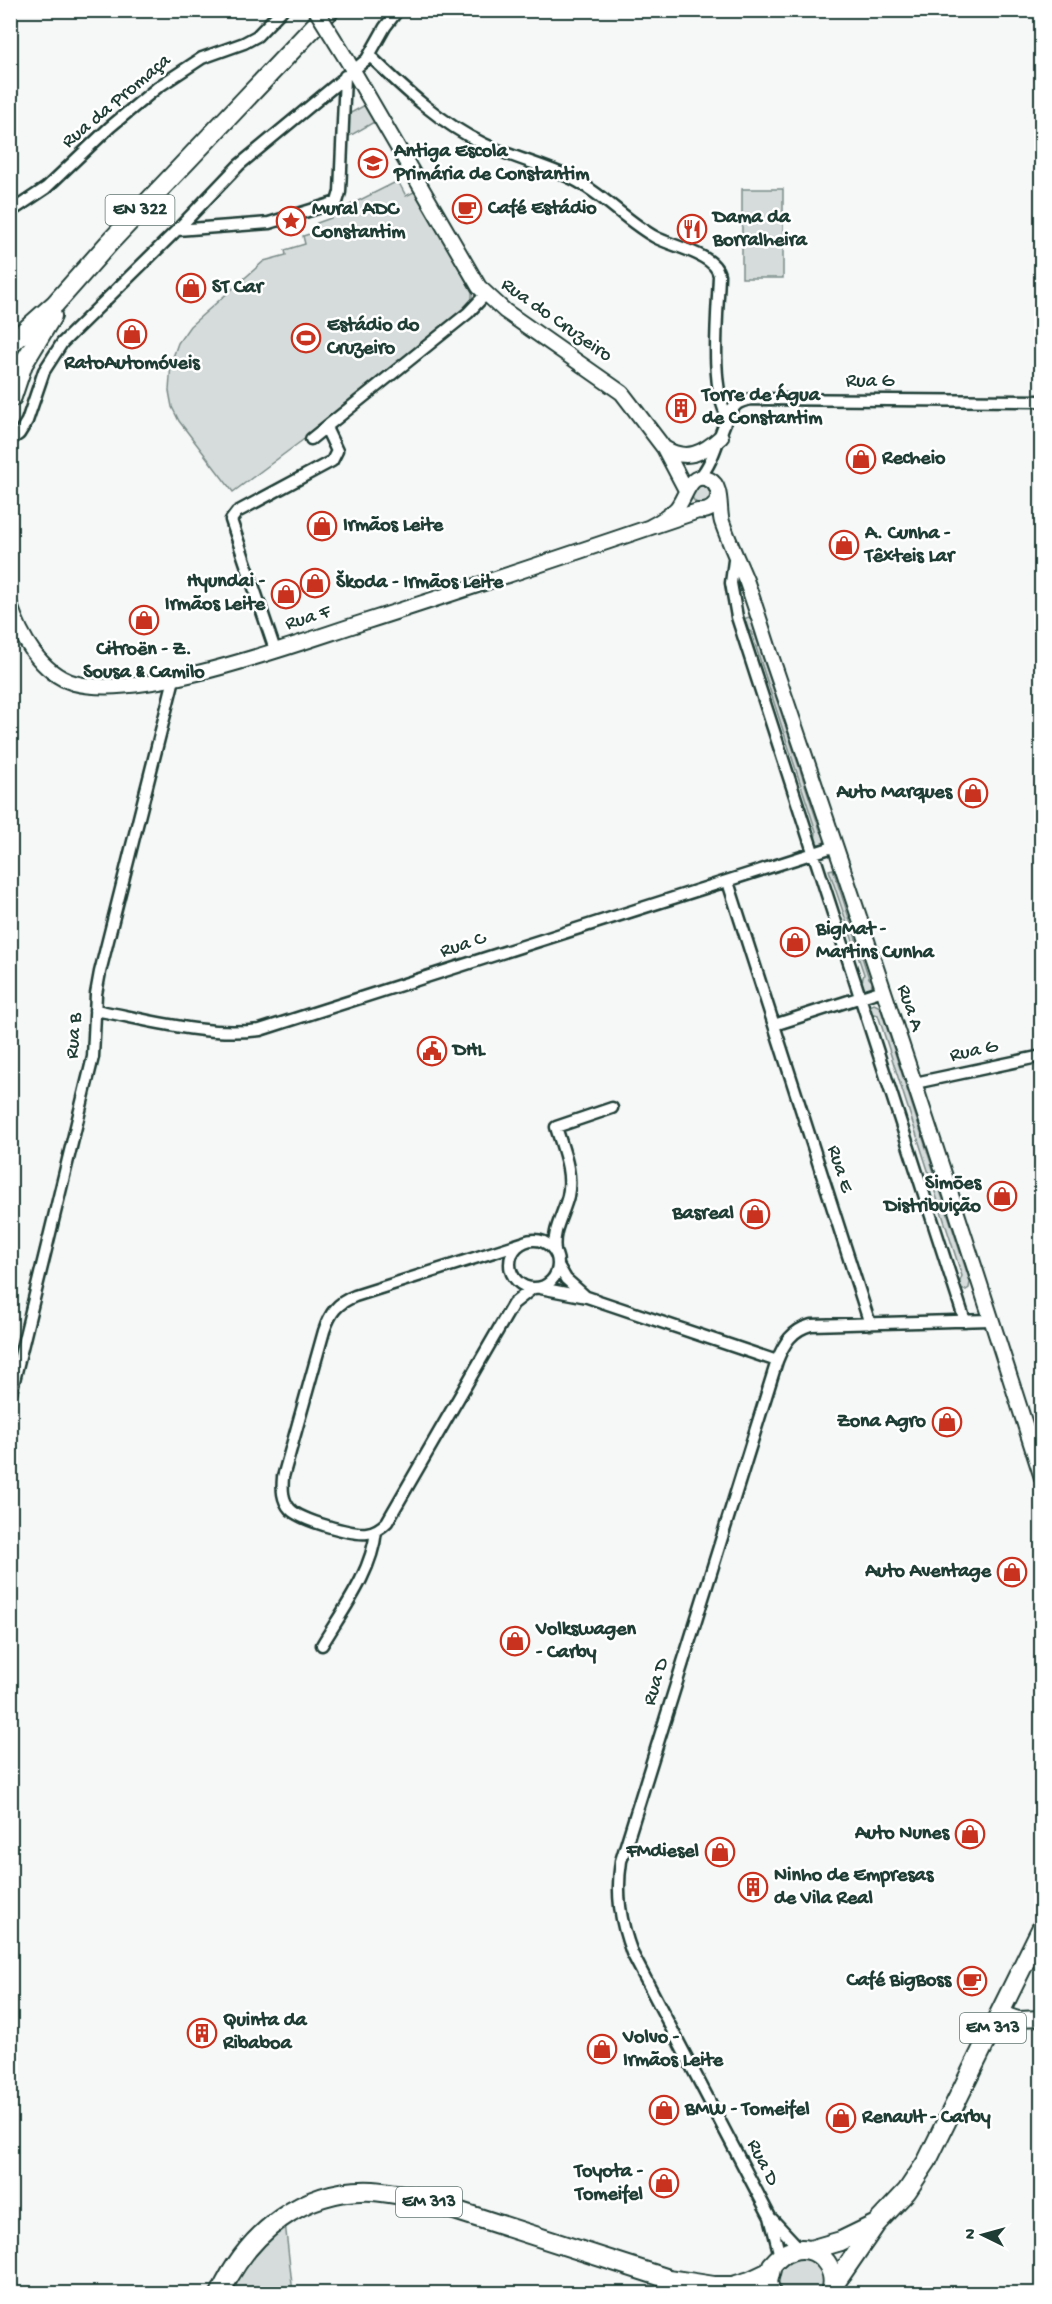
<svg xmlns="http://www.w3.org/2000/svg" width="1052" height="2304" font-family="'Gochi Hand',sans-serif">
  <rect width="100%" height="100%" fill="#f6f7f7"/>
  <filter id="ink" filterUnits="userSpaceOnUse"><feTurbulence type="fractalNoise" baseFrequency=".0167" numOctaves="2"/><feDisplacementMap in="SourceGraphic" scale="12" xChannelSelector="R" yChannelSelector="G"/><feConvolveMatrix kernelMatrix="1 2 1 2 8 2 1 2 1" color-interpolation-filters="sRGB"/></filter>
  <g filter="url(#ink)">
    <path fill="#d6dcdb" stroke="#7a8c88" stroke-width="1.5" d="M367 104 376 121 346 138 347 115Z
      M398 181 406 196 416 191 472 292V303L319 428 233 492 179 421 172 407 169 391 171 363 178 343 190 326 264 261 286 255 285 250 305 244 303 236 319 231 317 223 331 218 329 211 344 208Z
      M742 189H783V278H742Z
      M692 495a9 9 0 1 1 18 0a9 9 0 1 1-18 0Z
      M749 617 753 621 754 631 820 830 825 837 824 843 822 845 815 843 816 831 751 632 746 629 743 619Z
      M833 869 869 978 872 981V987L865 989 861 985 864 974 829 870Z
      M874 1004 880 1007 970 1282 969 1288 966 1290H961L958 1286 962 1276 878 1015 870 1013V1006Z
      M285 2223 293 2293 228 2294 243 2265Z
      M800 2256C804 2257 811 2258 815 2261 825 2268 827 2283 822 2293H779C771 2272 781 2263 800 2256Z"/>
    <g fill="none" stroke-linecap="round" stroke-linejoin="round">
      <g stroke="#1f3d34" stroke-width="15">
        <path id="minor" d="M370 56C404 89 440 123 484 144 513 158 545 165 573 179 603 194 626 221 655 237 673 247 715 254 719 275 718 311 709 388 728 417
          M10 212 46 188 110 127 158 87 202 58 244 43 257 36 282 10
          M177 230 269 223 337 202 340 192 345 76
          M311 439 468 313 485 295
          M10 440 19 434 27 421 44 371 62 343 177 230 239 165 367 59 385 27 398 10
          M699 478C718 458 720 419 737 404 741 401 746 400 751 399L1042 401
          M735 553 731 583 737 617 965 1321
          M275 650 231 520 237 512 332 461 337 451 326 428
          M728 882 870 1324
          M95 1010C149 1020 205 1037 260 1030L836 846
          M774 1025 883 990
          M915 1083 1042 1056
          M510 1264a24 24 0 1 1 48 0a24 24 0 1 1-48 0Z
          M522 1243 355 1296C337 1303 330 1313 324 1331L283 1477C282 1489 282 1500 290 1509 300 1520 352 1535 367 1533 375 1532 381 1528 387 1522L513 1304 533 1288
          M555 1251C552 1230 563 1216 568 1196 573 1172 563 1150 556 1127L612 1108
          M559 1267 566 1279 584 1295
          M540 1288 587 1297 777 1361
          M10 1397 93 1057 96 994 100 972 174 679
          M322 1645C343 1610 372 1572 376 1531
          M772 2219 800 2249
          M780 2256 770 2217 632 1953C620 1921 616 1894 621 1861L777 1361C784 1343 792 1330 811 1325L990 1320"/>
      </g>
      <g stroke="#1f3d34" stroke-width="18">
        <path id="tertiary" d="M347 60 479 287 505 311 622 393 664 448 686 490
          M664 448C687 462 703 453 721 437
          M648 528C658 523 668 517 676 509 686 499 689 469 710 480 723 487 718 509 722 522 729 542 738 561 746 580 755 605 763 631 771 656 864 929 955 1203 1042 1478
          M10 605C20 635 40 673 74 683 143 701 292 645 361 623 474 587 586 549 698 511 708 512 715 508 718 498
          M1000 2013 1018 2019 1042 2018"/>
      </g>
      <g stroke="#1f3d34" stroke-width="22">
        <path id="primary" d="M10 344 55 304 109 243 330 10
          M12 397 23 364 52 316
          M810 2250 841 2241 874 2225
          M832 2288 876 2224 907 2191 927 2161 1042 1927
          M220 2294C248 2233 303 2188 373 2191 387 2192 400 2195 414 2197L669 2279 714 2286H733L750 2281 769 2272
          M771 2294 768 2282 772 2265C777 2259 783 2253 791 2251 816 2242 839 2267 831 2292"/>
      </g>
      <use href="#minor" stroke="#fff" stroke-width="10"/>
      <use href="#tertiary" stroke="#fff" stroke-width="14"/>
      <use href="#primary" stroke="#fff" stroke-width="18"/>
      <g stroke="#1f3d34" stroke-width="18" stroke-linecap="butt">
        <path id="tertiary-bridge" d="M316 10 347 60"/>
      </g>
      <use href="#tertiary-bridge" stroke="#fff" stroke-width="14"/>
    </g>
  </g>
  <defs>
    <g id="school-ring" transform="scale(1.5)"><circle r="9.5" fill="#fff" stroke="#c8321e" stroke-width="1.5"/><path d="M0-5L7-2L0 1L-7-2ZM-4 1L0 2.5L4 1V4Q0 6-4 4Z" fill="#c8321e"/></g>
    <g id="cafe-ring" transform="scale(1.5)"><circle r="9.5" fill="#fff" stroke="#c8321e" stroke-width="1.5"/><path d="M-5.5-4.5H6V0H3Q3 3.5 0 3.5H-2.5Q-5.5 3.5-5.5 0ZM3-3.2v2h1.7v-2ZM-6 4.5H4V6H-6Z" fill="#c8321e"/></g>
    <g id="sight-ring" transform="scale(1.5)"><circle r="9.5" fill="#fff" stroke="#c8321e" stroke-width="1.5"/><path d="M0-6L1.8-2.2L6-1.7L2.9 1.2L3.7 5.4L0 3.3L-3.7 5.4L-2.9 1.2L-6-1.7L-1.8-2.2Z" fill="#c8321e"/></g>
    <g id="restaurant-ring" transform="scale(1.5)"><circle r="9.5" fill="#fff" stroke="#c8321e" stroke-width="1.5"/><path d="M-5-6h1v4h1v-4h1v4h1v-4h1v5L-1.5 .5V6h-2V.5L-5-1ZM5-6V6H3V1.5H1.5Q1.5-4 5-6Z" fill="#c8321e"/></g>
    <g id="shop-ring" transform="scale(1.5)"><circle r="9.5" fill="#fff" stroke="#c8321e" stroke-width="1.5"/><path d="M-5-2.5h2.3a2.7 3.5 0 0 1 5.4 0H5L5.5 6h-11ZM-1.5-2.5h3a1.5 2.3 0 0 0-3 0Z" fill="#c8321e"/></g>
    <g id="stadium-ring" transform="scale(1.5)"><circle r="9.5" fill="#fff" stroke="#c8321e" stroke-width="1.5"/><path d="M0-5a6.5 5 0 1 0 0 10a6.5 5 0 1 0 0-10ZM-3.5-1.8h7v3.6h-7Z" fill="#c8321e"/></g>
    <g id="building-ring" transform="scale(1.5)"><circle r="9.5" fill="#fff" stroke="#c8321e" stroke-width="1.5"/><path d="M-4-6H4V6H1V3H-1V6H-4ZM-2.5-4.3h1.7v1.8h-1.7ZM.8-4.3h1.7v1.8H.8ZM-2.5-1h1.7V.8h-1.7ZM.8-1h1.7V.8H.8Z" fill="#c8321e"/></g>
    <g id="civic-ring" transform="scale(1.5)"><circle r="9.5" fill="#fff" stroke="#c8321e" stroke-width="1.5"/><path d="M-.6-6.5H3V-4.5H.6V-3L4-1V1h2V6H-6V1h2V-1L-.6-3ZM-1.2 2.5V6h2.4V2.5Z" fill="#c8321e"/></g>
  </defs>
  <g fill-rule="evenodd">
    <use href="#school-ring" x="373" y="163"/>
    <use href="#cafe-ring" x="467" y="209"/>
    <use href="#sight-ring" x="291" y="221"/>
    <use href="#restaurant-ring" x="692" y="229"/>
    <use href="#shop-ring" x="191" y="288"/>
    <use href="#shop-ring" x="132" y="334"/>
    <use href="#stadium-ring" x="306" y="338"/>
    <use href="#building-ring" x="681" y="408"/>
    <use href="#shop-ring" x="861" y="459"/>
    <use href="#shop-ring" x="322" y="526"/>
    <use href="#shop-ring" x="844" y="545"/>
    <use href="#shop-ring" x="315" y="583"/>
    <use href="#shop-ring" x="286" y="594"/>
    <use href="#shop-ring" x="144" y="620"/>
    <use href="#shop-ring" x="973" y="793"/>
    <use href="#shop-ring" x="795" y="942"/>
    <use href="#civic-ring" x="432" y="1051"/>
    <use href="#shop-ring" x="1002" y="1196"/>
    <use href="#shop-ring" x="755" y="1214"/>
    <use href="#shop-ring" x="947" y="1422"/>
    <use href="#shop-ring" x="1012" y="1572"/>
    <use href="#shop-ring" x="515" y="1641"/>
    <use href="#shop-ring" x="970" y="1834"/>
    <use href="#shop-ring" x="720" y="1852"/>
    <use href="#building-ring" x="753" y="1887"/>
    <use href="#cafe-ring" x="972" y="1981"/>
    <use href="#building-ring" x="202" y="2033"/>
    <use href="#shop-ring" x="602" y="2049"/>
    <use href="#shop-ring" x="664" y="2110"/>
    <use href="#shop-ring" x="841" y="2118"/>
    <use href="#shop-ring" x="664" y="2183"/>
  </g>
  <g text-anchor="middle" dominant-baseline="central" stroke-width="5" stroke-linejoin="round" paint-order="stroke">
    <g fill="#fff" stroke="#627771" stroke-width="1.5">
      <rect x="105.5" y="195" width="69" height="30" rx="4.5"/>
      <rect x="960" y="2013" width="66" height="30" rx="4.5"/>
      <rect x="396" y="2187" width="66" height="30" rx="4.5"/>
    </g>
    <g font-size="18" font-weight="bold" fill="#1f3d34">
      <text x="140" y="210">EN 322</text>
      <text x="993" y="2028">EM 313</text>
      <text x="429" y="2202">EM 313</text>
    </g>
    <g font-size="20" fill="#1f3d34" stroke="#fff">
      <text transform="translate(117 102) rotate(-40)">Rua da Promaça</text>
      <text transform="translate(556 321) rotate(35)">Rua do Cruzeiro</text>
      <text x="870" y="382">Rua G</text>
      <text transform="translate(308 619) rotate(-17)">Rua F</text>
      <text transform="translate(463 946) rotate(-18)">Rua C</text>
      <text transform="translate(909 1008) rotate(71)">Rua A</text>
      <text transform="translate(75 1036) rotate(-85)">Rua B</text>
      <text transform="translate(974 1052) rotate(-12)">Rua G</text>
      <text transform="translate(839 1169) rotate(72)">Rua E</text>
      <text transform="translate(657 1682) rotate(-73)">Rua D</text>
      <text transform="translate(762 2163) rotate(63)">Rua D</text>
    </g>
    <g font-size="20" font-weight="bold" fill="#1f3d34" stroke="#fff" text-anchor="start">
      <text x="394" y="152">Antiga Escola<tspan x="394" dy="23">Primária de Constantim</tspan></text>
      <text x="488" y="209">Café Estádio</text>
      <text x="312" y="210">Mural ADC<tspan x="312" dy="23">Constantim</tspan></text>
      <text x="713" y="218">Dama da<tspan x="713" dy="23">Borralheira</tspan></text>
      <text x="212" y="288">ST Car</text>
      <text x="327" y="326">Estádio do<tspan x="327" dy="23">Cruzeiro</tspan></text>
      <text x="132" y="364" text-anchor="middle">RatoAutomóveis</text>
      <text x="702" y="396">Torre de Água<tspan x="702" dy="23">de Constantim</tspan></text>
      <text x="882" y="459">Recheio</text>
      <text x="343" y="526">Irmãos Leite</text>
      <text x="865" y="534">A. Cunha -<tspan x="865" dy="23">Têxteis Lar</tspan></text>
      <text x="265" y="582" text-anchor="end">Hyundai -<tspan x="265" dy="23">Irmãos Leite</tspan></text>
      <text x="336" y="583">Škoda - Irmãos Leite</text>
      <text x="144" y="650" text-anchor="middle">Citroën - Z.<tspan x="144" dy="23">Sousa &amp; Camilo</tspan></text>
      <text x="952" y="793" text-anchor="end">Auto Marques</text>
      <text x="816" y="930">BigMat -<tspan x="816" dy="23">Martins Cunha</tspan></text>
      <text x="453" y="1051">DHL</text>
      <text x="981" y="1184" text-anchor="end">Simões<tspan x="981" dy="23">Distribuição</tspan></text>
      <text x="734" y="1214" text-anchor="end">Basreal</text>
      <text x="926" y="1422" text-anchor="end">Zona Agro</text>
      <text x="991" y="1572" text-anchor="end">Auto Aventage</text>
      <text x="536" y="1630">Volkswagen<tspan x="536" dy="23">- Carby</tspan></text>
      <text x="949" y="1834" text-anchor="end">Auto Nunes</text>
      <text x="699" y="1852" text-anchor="end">FMdiesel</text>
      <text x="774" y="1876">Ninho de Empresas<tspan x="774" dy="23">de Vila Real</tspan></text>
      <text x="951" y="1981" text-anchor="end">Café BigBoss</text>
      <text x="223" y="2021">Quinta da<tspan x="223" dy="23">Ribaboa</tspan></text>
      <text x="623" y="2038">Volvo -<tspan x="623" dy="23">Irmãos Leite</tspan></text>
      <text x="685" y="2110">BMW - Tomeifel</text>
      <text x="862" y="2118">Renault - Carby</text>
      <text x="643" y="2172" text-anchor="end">Toyota -<tspan x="643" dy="23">Tomeifel</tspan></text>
    </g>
  </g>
  <rect width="1052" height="2304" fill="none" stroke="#fff" stroke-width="36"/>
  <rect x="18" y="18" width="1016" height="2268" fill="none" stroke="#1f3d34" stroke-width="2" filter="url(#ink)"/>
  <g transform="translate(983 2235) rotate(275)" stroke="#ffffff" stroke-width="4.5" paint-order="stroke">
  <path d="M0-4.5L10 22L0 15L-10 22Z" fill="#1f3d34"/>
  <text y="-9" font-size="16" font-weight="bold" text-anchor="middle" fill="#1f3d34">N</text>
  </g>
</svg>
